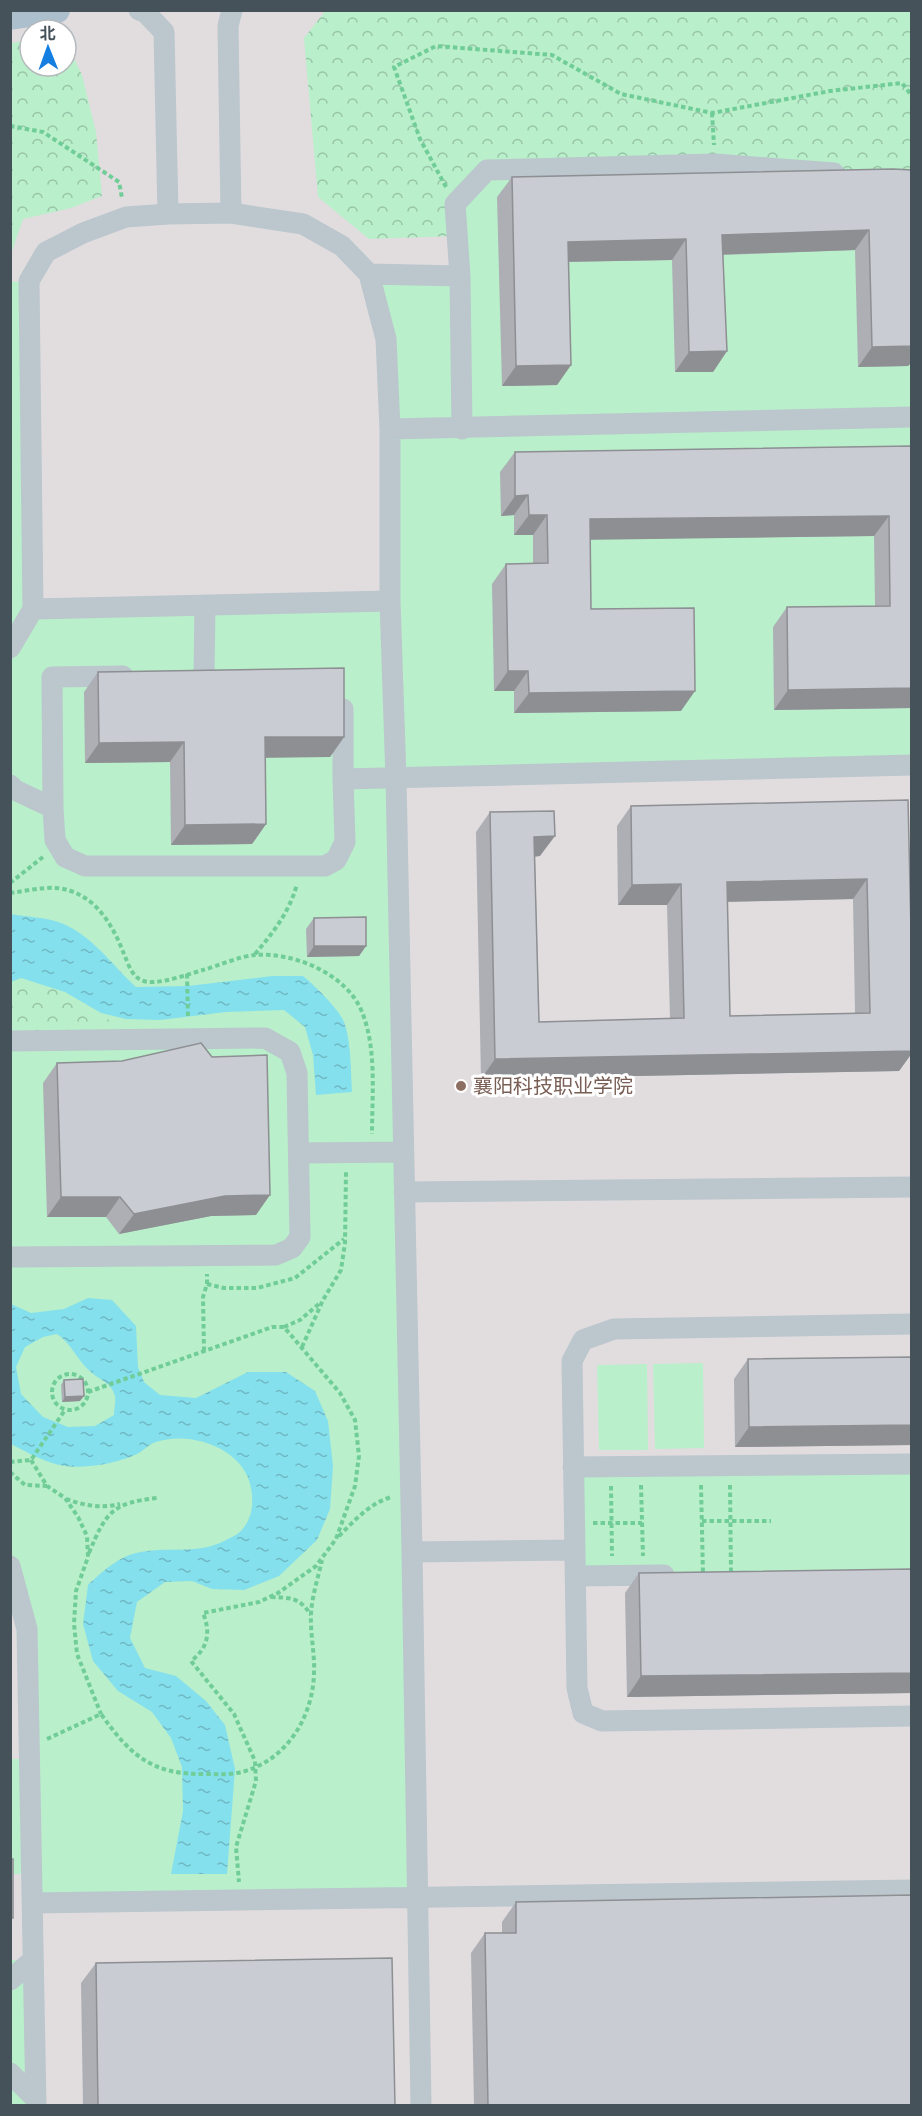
<svg xmlns="http://www.w3.org/2000/svg" width="922" height="2116" font-family="'Nunito Sans','Noto Sans SC',sans-serif">
  <defs>
    <pattern id="forest-crowns" width="20" height="18" patternUnits="userSpaceOnUse" patternTransform="scale(1.5)"><rect width="20" height="18" fill="#b9efca"/><path d="M2 6a3 3 0 1 1 6 0M12 15a3 3 0 1 1 6 0" fill="none" stroke="#98c4a7"/></pattern>
    <pattern id="water-ripples" width="26" height="14" patternUnits="userSpaceOnUse" patternTransform="scale(1.5)"><rect width="26" height="14" fill="#85e0ed"/><path d="M2 4q2-2 4 0t4 0M15 11q2-2 4 0t4 0" fill="none" stroke="#6fb8c3"/></pattern>
  </defs>
  <rect width="100%" height="100%" fill="#f0eced"/>
  <path fill="#e1dddf" fill-rule="evenodd" d="M57 10 911 11V2105H11L10 17ZM30 30H66V66H30Z"/>
  <path fill="#b9efca" d="M487 170 912 183 911 765 397 779 419 1899 32 1903 31 1874H11L10 1759H29L10 1566 11 282 29 281 33 609 390 601V429L369 274 460 276 455 204Z
    M703 1363 704 1448 655 1449 653 1364Z
    M647 1364 648 1450H599L597 1365Z
    M911 1464V1572L575 1576 573 1467Z
    M10 1960H33L36 2105H11Z"/>
  <path fill="url(#forest-crowns)" d="M326 10 911 11V183L488 170 455 204 457 236 369 239 318 197 304 38Z
    M30 40V66H66V42L82 75 96 132 102 196 71 208 23 219 11 254V43Z
    M21 978 65 992 101 1013 131 1039 11 1041V982Z"/>
  <path fill="url(#water-ripples)" fill-rule="evenodd" d="M10 914C26 917 46 917 61 923 92 935 112 965 136 987L188 986 272 976H303C314 985 339 1009 344 1022 351 1040 351 1073 352 1092L316 1095 313 1055 305 1027 284 1010 226 1012 160 1020 126 1019 101 1013 65 992 21 978 11 982Z
    M88 1298 112 1300 136 1326 138 1367 144 1382 160 1395 196 1398 248 1372H286L315 1391 328 1421 333 1466 330 1509 317 1540 279 1576 244 1590 212 1589 192 1581 165 1582 137 1602 130 1638 145 1668 176 1676 206 1701 225 1725 235 1769 227 1874H171L183 1811 182 1767 171 1738 152 1712 118 1691 93 1661 83 1624 88 1585C103 1571 120 1555 141 1552 173 1546 199 1556 230 1538 234 1536 238 1534 241 1531 252 1519 254 1504 251 1488 245 1449 191 1430 156 1442 149 1444 143 1451 137 1454 119 1463 85 1469 65 1466 47 1464 27 1452 11 1444V1304L31 1313 64 1309ZM57 1334C72 1344 78 1362 92 1373 100 1380 112 1383 115 1396 116 1401 114 1409 114 1415L95 1426 68 1427 43 1417 21 1394 16 1367 25 1347 43 1337Z"/>
  <g fill="none" stroke-linecap="round" stroke-linejoin="round">
    <path stroke="#71cd98" stroke-width="4" stroke-dasharray="4.5 3" stroke-linecap="butt" d="M712 113 714 145
      M10 126 43 132 119 182 122 198
      M446 187 420 139 394 67 436 46 552 55 621 94 712 113 830 91 902 83 912 96
      M10 883 43 857
      M10 893C25 891 42 887 56 888 93 891 112 923 124 954 128 963 131 975 141 980 155 987 188 974 203 970 218 966 240 956 255 955 294 952 347 974 362 1012 377 1049 372 1095 372 1134
      M255 954C273 933 290 911 297 884
      M187 974 188 1019
      M207 1284 224 1288H257L295 1278 344 1239
      M284 1327 300 1320 320 1303
      M302 1347 323 1300 341 1270 345 1243 346 1171
      M204 1351 203 1297 207 1284V1274
      M52 1392a18 18 0 1 1 36 0a18 18 0 1 1-36 0Z
      M88 1392 272 1327H284L340 1393 355 1420 359 1456 355 1486 336 1539 316 1566 278 1593 259 1602 203 1613C211 1633 208 1648 191 1661L234 1714 255 1761 256 1781 236 1847 239 1882
      M31 1460 47 1486 65 1498 78 1517 87 1536 88 1557 76 1591 74 1624 77 1654 101 1714
      M10 1462 31 1460 65 1410
      M10 1472 25 1485 47 1486
      M641 1485 643 1556
      M701 1485 703 1575
      M730 1485 731 1574
      M611 1486 612 1556
      M66 1499C83 1505 101 1509 120 1504
      M702 1521H771
      M593 1523H642
      M339 1536C354 1521 371 1502 392 1497
      M89 1553C106 1512 112 1503 157 1498
      M271 1597C291 1598 299 1597 311 1615
      M47 1739 101 1714C130 1755 152 1775 205 1774 216 1774 227 1775 237 1773 284 1764 313 1719 314 1673 315 1654 310 1634 311 1614 312 1596 318 1578 322 1560"/>
    <path stroke="#bbc6cd" stroke-width="21" d="M232 10 228 26 231 213 303 224 342 246 369 274 386 339 390 429V601L396 779 412 1552 421 2106
      M168 214 231 213
      M369 274 460 276
      M390 429 912 417
      M462 429 460 276 455 204 487 170 715 164 834 173
      M33 609 390 601
      M10 648 33 609 29 281 46 252 83 233 126 217 168 214 164 32 145 12 139 10
      M204 675 205 605
      M343 779V709
      M10 785 15 790 53 808 55 840 65 857 85 866H325L336 860 345 842 343 779 912 765
      M53 808 52 677 123 676
      M10 1041 265 1038 290 1052 297 1073 300 1237 292 1248 276 1255 10 1257
      M299 1153 403 1152
      M404 1192 912 1187
      M912 1324 614 1329 583 1340 572 1361 577 1688 583 1713 602 1721 912 1716
      M573 1467 912 1464
      M412 1552 574 1550
      M10 1566 27 1629 36 2106
      M575 1576 664 1575
      M32 1903 912 1890
      M10 1980 33 1960
      M10 2073 35 2098"/>
    <path stroke="#abbfcd" stroke-width="26" d="M10 17 57 10"/>
  </g>
  <path fill="#adafb5" fill-rule="evenodd" d="M912 170V362L908 366 858 367 855 250 723 255 727 351 713 372H675L672 260 568 262 571 365 557 385 502 386 497 197 512 177Z
    M912 446V708L774 710 773 627 787 607 875 606 874 536 590 539 591 609 681 711 514 713V691H494L492 584 506 564 533 563V535H514V515L501 516 500 472 515 452Z
    M98 672 344 737 330 757H265L266 824 252 844 171 845 170 762 85 763 84 692Z
    M908 800 912 974V1053L899 1071 481 1079 476 832 490 812 540 856 535 857 539 1022 670 1019 667 905H618L617 826 631 806ZM853 899 855 1013 730 1016 727 902Z
    M314 918 366 946 359 956 307 957 306 929Z
    M57 1063 256 1215 211 1216 119 1234 106 1217H47L43 1083Z
    M912 1357V1445L735 1447 734 1379 748 1359Z
    M64 1380 80 1401 62 1402 61 1385Z
    M912 1569V1693L627 1697 625 1593 639 1573Z
    M516 1902 912 2106H474L471 1953 485 1933H502V1922Z
    M96 1963 395 2106H83L81 1983Z"/>
  <path fill="#8d8f93" d="M869 230 855 250 708 255 722 235Z
    M686 239 672 260 554 262 568 242Z
    M912 346V362L908 366 858 367 872 347Z
    M727 351 713 372H675L689 352Z
    M571 365 557 385 502 386 516 366Z
    M528 495 514 515 501 516 515 496Z
    M529 515H547L533 535H514Z
    M889 516 874 536 576 540 590 519Z
    M508 671H528L514 691H494Z
    M912 688V708L774 710 788 690Z
    M695 691 681 711 514 713 529 693Z
    M265 737H344L330 757 251 758Z
    M184 742 170 762 85 763 99 743Z
    M266 824 252 844 171 845 185 825Z
    M555 836 540 856 520 857 534 837Z
    M867 879 853 899 713 902 727 882Z
    M681 884 667 905H618L632 885Z
    M314 946H366L359 956 307 957Z
    M912 1051V1053L899 1071 481 1079 495 1059Z
    M270 1195 256 1215 211 1216 119 1234 134 1214 225 1196Z
    M61 1197H120L106 1217H47Z
    M84 1396 80 1401 62 1402 65 1397Z
    M912 1425V1445L735 1447 749 1427Z
    M912 1673V1693L627 1697 641 1676Z"/>
  <path fill="#c9ccd2" stroke="#8d8f93" stroke-width="1.5" fill-rule="evenodd" d="M893 169 912 170V346L872 347 869 230 722 235 727 351 689 352 686 239 568 242 571 365 516 366 512 177Z
    M912 446V688L788 690 787 607 890 606 889 516 590 519 591 609 694 608 695 691 529 693 528 671H508L506 564 548 563 547 515H529L528 495 515 496V452Z
    M344 668V737H265L266 824 185 825 184 742 99 743 98 672Z
    M908 800 912 974V1051L495 1059 490 812 554 811 555 836 534 837 539 1022 684 1018 681 884 632 885 631 806ZM867 879 870 1013 730 1016 727 882Z
    M366 917V946H314V918Z
    M201 1043 212 1057 267 1055 270 1195 225 1196 134 1214 120 1197H61L57 1063 122 1061Z
    M912 1357V1425L749 1427 748 1359Z
    M83 1379 84 1396 65 1397 64 1380Z
    M912 1569V1673L641 1676 639 1573Z
    M10 1859H13V1918H10Z
    M912 1895V2106H488L485 1933H516V1902Z
    M392 1958 395 2106H98L96 1963Z"/>
  <circle fill="#8d6e63" stroke="#fff" stroke-width="2" cx="461" cy="1086" r="6"/>
  <g text-anchor="middle" dominant-baseline="central" stroke-width="6" stroke-linejoin="round" paint-order="stroke">
    <g font-size="20" fill="#785e54" stroke="#fff" text-anchor="start">
      <text x="473" y="1086">襄阳科技职业学院</text>
    </g>
  </g>
  <rect width="922" height="2116" fill="none" stroke="#45525a" stroke-width="24"/>
  <g transform="translate(48 48) rotate(359)"><circle r="28" fill="#ffffff" stroke="#b5babd" stroke-width="1.5"/>
  <path d="M0-4.5L10 22L0 15L-10 22Z" fill="#157ee1"/>
  <text y="-9" font-size="16" font-weight="bold" text-anchor="middle" fill="#45525a">北</text>
  </g>
</svg>
